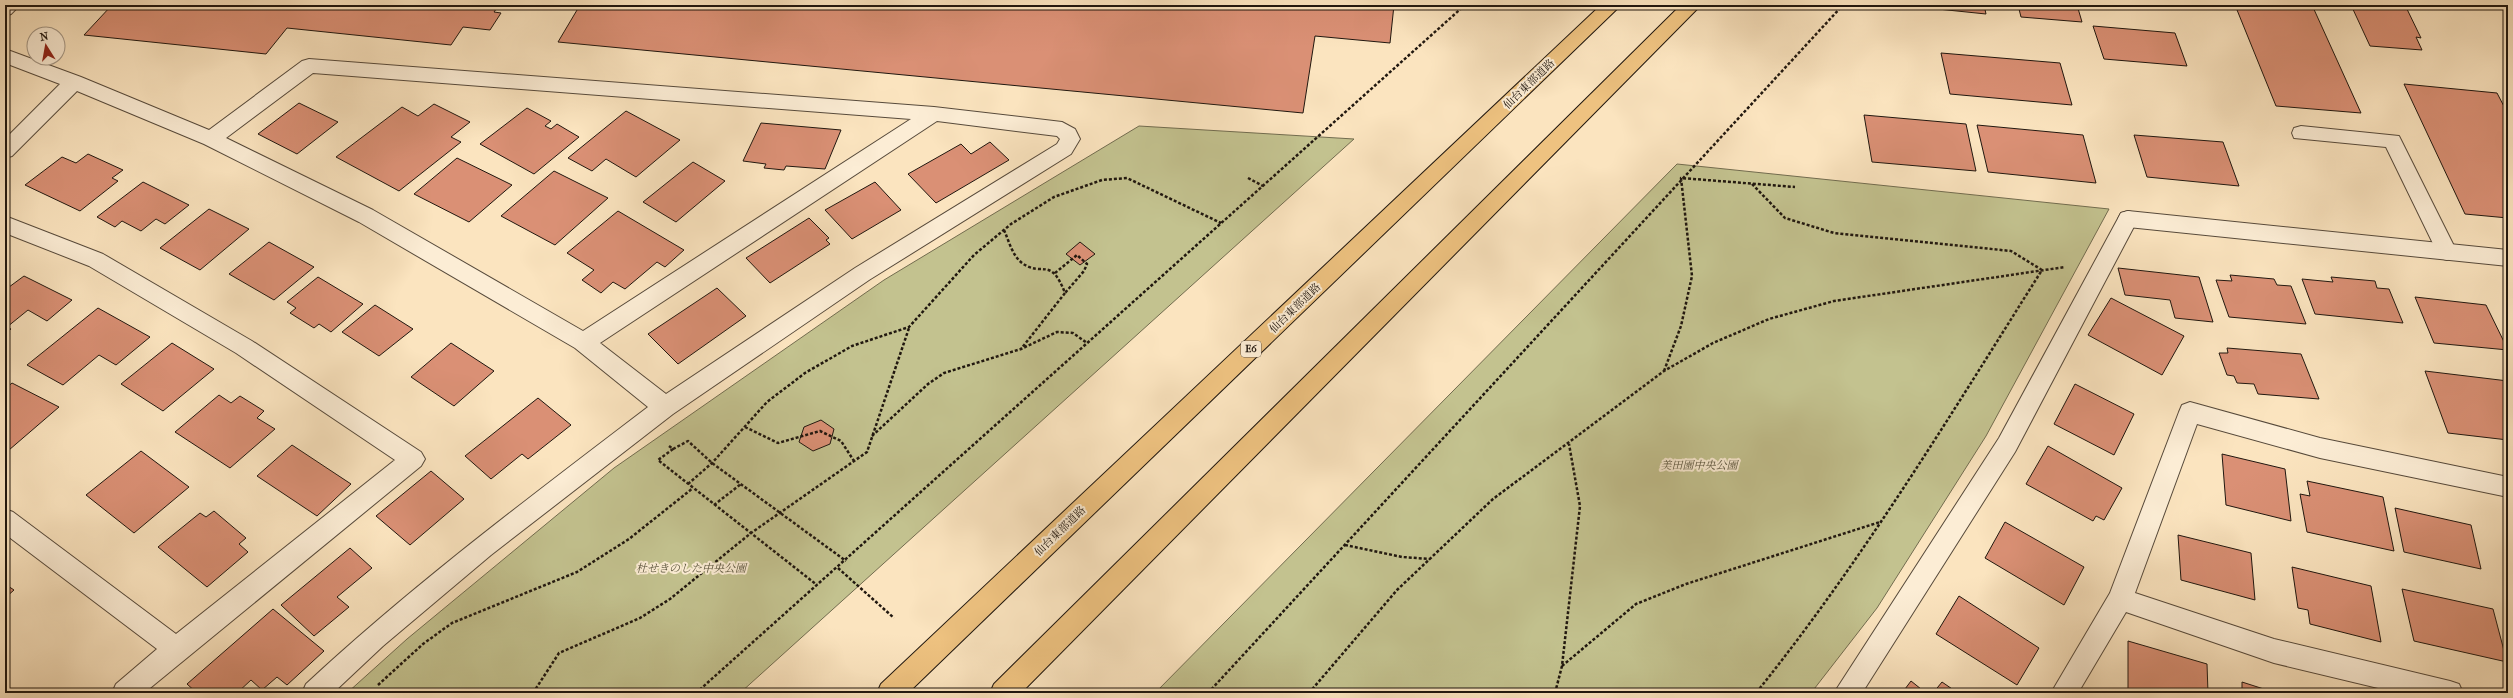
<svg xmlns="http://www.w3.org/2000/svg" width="2513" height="698" font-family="'IM FELL French Canon','Noto Serif JP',serif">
  <rect width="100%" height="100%" fill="#fbe4bf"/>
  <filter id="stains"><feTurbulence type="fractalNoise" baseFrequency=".005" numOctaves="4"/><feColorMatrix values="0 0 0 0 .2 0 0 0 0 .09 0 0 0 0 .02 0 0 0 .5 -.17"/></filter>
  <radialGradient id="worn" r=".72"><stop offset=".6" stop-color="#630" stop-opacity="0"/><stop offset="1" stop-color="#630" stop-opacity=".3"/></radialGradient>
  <path fill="#c3c28f" stroke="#726c4f" d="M1139 126 1354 139 740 693H347L407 639 614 468 884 280Z
    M1677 164 2109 209 1986 436 1877 608 1811 693H1155Z"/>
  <path fill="#da9075" stroke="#20170f" d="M102 5H499L494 12 501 13 490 30 463 27 451 45 287 28 266 54 84 35 111 6Z
    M580 5H1394L1390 43 1315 36 1303 113 558 42Z
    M1928 5H1984L1986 14 1928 8Z
    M2018 5H2077L2082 22 2021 17Z
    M2235 5H2312L2361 113 2276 106Z
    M2351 5H2405L2421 38 2416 37 2422 50 2370 46Z
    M2093 26 2175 33 2187 66 2104 59Z
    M1941 53 2060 63 2072 105 1950 94Z
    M2404 84 2497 93 2508 114V218L2465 214Z
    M299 103 338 122 297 154 258 134Z
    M434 104 470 122 451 137 461 142 399 191 336 157 402 107 418 116Z
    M527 108 551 121 545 126 551 129 557 124 579 137 534 174 480 144Z
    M626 111 680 140 636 177 606 159 592 171 568 158Z
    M1864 115 1966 124 1976 171 1872 162Z
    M761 123 841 130 825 169 786 166 784 170 764 168 766 164 743 161Z
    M1977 125 2083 135 2096 183 1988 172Z
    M2134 135 2223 142 2239 186 2147 177Z
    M990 142 1009 160 936 203 908 174 961 144 971 154Z
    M88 154 123 170 112 178 118 181 80 211 25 185 62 157 76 163Z
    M457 158 512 185 469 222 414 194Z
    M693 162 725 181 676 222 643 202Z
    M554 171 608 198 555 245 501 216Z
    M143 182 189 205 165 224 156 219 141 231 122 221 115 227 97 217Z
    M875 182 901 210 852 239 825 210Z
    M209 209 249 229 200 270 160 248Z
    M618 211 684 250 665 267 657 262 625 289 613 282 601 293 582 280 594 270 567 253Z
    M809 218 829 238 826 240 830 244 770 283 746 258Z
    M269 242 314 267 274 300 229 274Z
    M1080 242 1095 254 1080 265 1066 254Z
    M2118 268 2199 277 2213 322 2175 318 2170 300 2125 295Z
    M2230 275 2274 279 2277 285 2291 286 2306 324 2229 317 2216 280 2232 281Z
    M24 276 72 300 47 321 28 310 7 327 11 329 5 334V290Z
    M318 277 363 304 331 332 319 324 314 328 290 313 296 308 287 302Z
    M2331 277 2375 281 2377 288 2389 289 2403 323 2315 314 2302 279 2333 282Z
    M717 288 746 316 678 364 648 334Z
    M2415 297 2486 305 2508 350 2434 343Z
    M2111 298 2184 336 2162 375 2088 335Z
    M375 305 413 329 379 356 342 332Z
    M98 308 150 337 116 365 99 355 63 385 27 365Z
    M172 343 214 369 163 411 121 384Z
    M451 343 494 371 454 406 411 377Z
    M2227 348 2301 354 2319 399 2258 394 2254 384 2237 383 2234 376 2227 375 2219 353H2228Z
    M2425 371 2508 381V440L2448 433Z
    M12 383 59 407 9 450 5 448V389Z
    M2075 384 2134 414 2114 455 2054 424Z
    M219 395 231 403 240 396 264 411 257 418 275 429 230 468 175 432Z
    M538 398 571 425 528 459 522 454 491 479 465 456Z
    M821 420 834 429 830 444 813 451 799 442 804 427Z
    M292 445 351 484 317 516 257 476Z
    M2048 446 2122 488 2104 520 2096 516 2093 521 2026 484Z
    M141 451 189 487 134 533 86 495Z
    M2222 454 2285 469 2291 521 2226 505Z
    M431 471 464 499 410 545 376 516Z
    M2307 481 2383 497 2394 551 2307 532 2300 494 2310 496Z
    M2395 508 2471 525 2481 569 2404 552Z
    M214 511 246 538 239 544 248 552 207 587 158 547 200 513 206 517Z
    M2005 522 2084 567 2064 605 1985 558Z
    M2178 535 2251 553 2255 600 2181 580Z
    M350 548 372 568 337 597 349 607 314 636 281 605Z
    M2292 567 2371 586 2381 642 2310 624 2308 610 2298 608Z
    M5 584 14 590 5 598Z
    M2402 589 2493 609 2507 662 2414 641Z
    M1959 596 2039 648 2017 685 1936 634Z
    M273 609 324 651 287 685 277 677 262 690 251 680 237 693H197L187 684Z
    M2128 641 2207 664 2208 693H2128Z
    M1911 681 1926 693H1902Z
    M1942 682 1958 693H1933Z
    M2242 682 2270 691V693H2242Z"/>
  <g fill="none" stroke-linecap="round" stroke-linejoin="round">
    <g stroke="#574a3b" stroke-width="2">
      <path id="service" d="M2301 126 2399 136 2457 252 2454 258 2447 260 2440 258 2386 147 2294 138 2292 133 2294 128Z"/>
    </g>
    <g stroke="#574a3b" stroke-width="2">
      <path id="minor" d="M5 49 81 77 209 130 302 61 309 59 934 107 1062 122 1075 129 1080 139 1071 154 869 280 673 414 491 555 383 646 333 693H302L306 684C415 583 530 497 648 407L575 348 359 222 204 144 77 91 12 156 5 158V139L60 84 5 63ZM313 73 911 119 583 331 373 210 226 138ZM937 121 1057 136 1060 139 1057 144 855 268 666 394 600 343Z
        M2128 211 2135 213 2138 219 2015 452 1862 693H1834L1999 438 2121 213Z
        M5 216 103 254 252 341 421 452 425 459 421 466 144 693H112L116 684 157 649 5 534V509L13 512 176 634 395 460 236 353 89 266 5 233Z
        M2190 402 2320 438 2508 477V497L2320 458 2197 424 2135 593 2274 639 2450 681 2459 684 2463 693H2399L2274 663 2126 612 2078 693H2051L2110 593 2179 412 2182 405Z"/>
    </g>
    <g stroke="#574a3b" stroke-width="2">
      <path id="tertiary" d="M5 5H20L11 14 5 16Z
        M2128 211 2508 250V266L2128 227 2121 225 2118 219 2121 213Z"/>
    </g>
    <g stroke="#20170f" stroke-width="2">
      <path id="motorway" d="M1601 5H1621L908 693H877L881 684Z
        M1681 5H1701L1021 693H990L994 684Z"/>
    </g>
    <path stroke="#20170f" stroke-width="2.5" stroke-dasharray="3 2" stroke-linecap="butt" d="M1248 178 1263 186
      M1752 184 1785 218 1834 233 2011 251 2042 270C1951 414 1863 560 1756 693
      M1004 230C1009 241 1012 255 1022 263 1043 278 1050 255 1065 293L1021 349
      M1055 273 1077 255 1087 264 1084 271 1065 293
      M1664 371 1681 326 1692 276 1681 178 1795 187
      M745 427 778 443 820 431 841 441 854 461
      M872 436 928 384 944 373 1021 349 1057 332 1073 333 1087 343
      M669 446 673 449 688 441 712 463 846 561
      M673 449 658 460 817 585
      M688 484 712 463 767 402 805 373 852 346 909 327 974 255 1011 224 1054 197 1102 180 1127 178 1221 223
      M714 505 741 484
      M1345 545 1402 557 1430 559
      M838 568 894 618
      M1562 666 1636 604 1686 584 1880 522
      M378 685 423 644 452 623 577 572 629 539 693 488
      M533 693 559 653 640 618 670 599 751 533 867 452 909 328
      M696 693 1465 5
      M1208 693 1843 5
      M1309 693 1397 590 1493 499 1664 371 1713 343 1769 319 1834 301 2065 267
      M1555 693 1562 666 1580 506 1569 444"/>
    <use href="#service" fill="#fcedd5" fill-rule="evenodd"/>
    <use href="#minor" fill="#fcedd5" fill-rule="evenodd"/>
    <use href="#tertiary" fill="#fcedd5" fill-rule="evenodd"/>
    <use href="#motorway" fill="#eec280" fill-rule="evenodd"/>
  </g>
  <g text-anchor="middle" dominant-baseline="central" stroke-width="4" stroke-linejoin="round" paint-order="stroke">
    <rect fill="#fcedd5" stroke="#62574a" stroke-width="1" x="1241" y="341" width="20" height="16" rx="3"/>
    <g font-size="10" font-weight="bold" fill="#20170f">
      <text x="1251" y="349">E6</text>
    </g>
    <g font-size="11" fill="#20170f" stroke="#fcedd5">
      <text transform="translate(1529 84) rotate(-44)">仙台東部道路</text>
      <text transform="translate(1295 308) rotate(-44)">仙台東部道路</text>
      <text transform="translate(1060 531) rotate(-44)">仙台東部道路</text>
    </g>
    <g font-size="11" font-style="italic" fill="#59533c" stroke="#fcedd5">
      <text x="1699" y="465">美田園中央公園</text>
      <text x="691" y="568">杜せきのした中央公園</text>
    </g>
  </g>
  <rect width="2513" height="698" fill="none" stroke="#fbe4bf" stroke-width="20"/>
  <rect x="6" y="6" width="2501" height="686" fill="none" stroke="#20170f" stroke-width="2"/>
  <rect x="10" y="10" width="2493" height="678" fill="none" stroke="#20170f"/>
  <g transform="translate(46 46) rotate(349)"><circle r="19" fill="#fcedd5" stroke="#a49786"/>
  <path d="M0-3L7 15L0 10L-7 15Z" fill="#8f2418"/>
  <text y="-6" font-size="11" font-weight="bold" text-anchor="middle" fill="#20170f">N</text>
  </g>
  <rect width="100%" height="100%" filter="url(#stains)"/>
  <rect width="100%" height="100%" fill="url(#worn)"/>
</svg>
